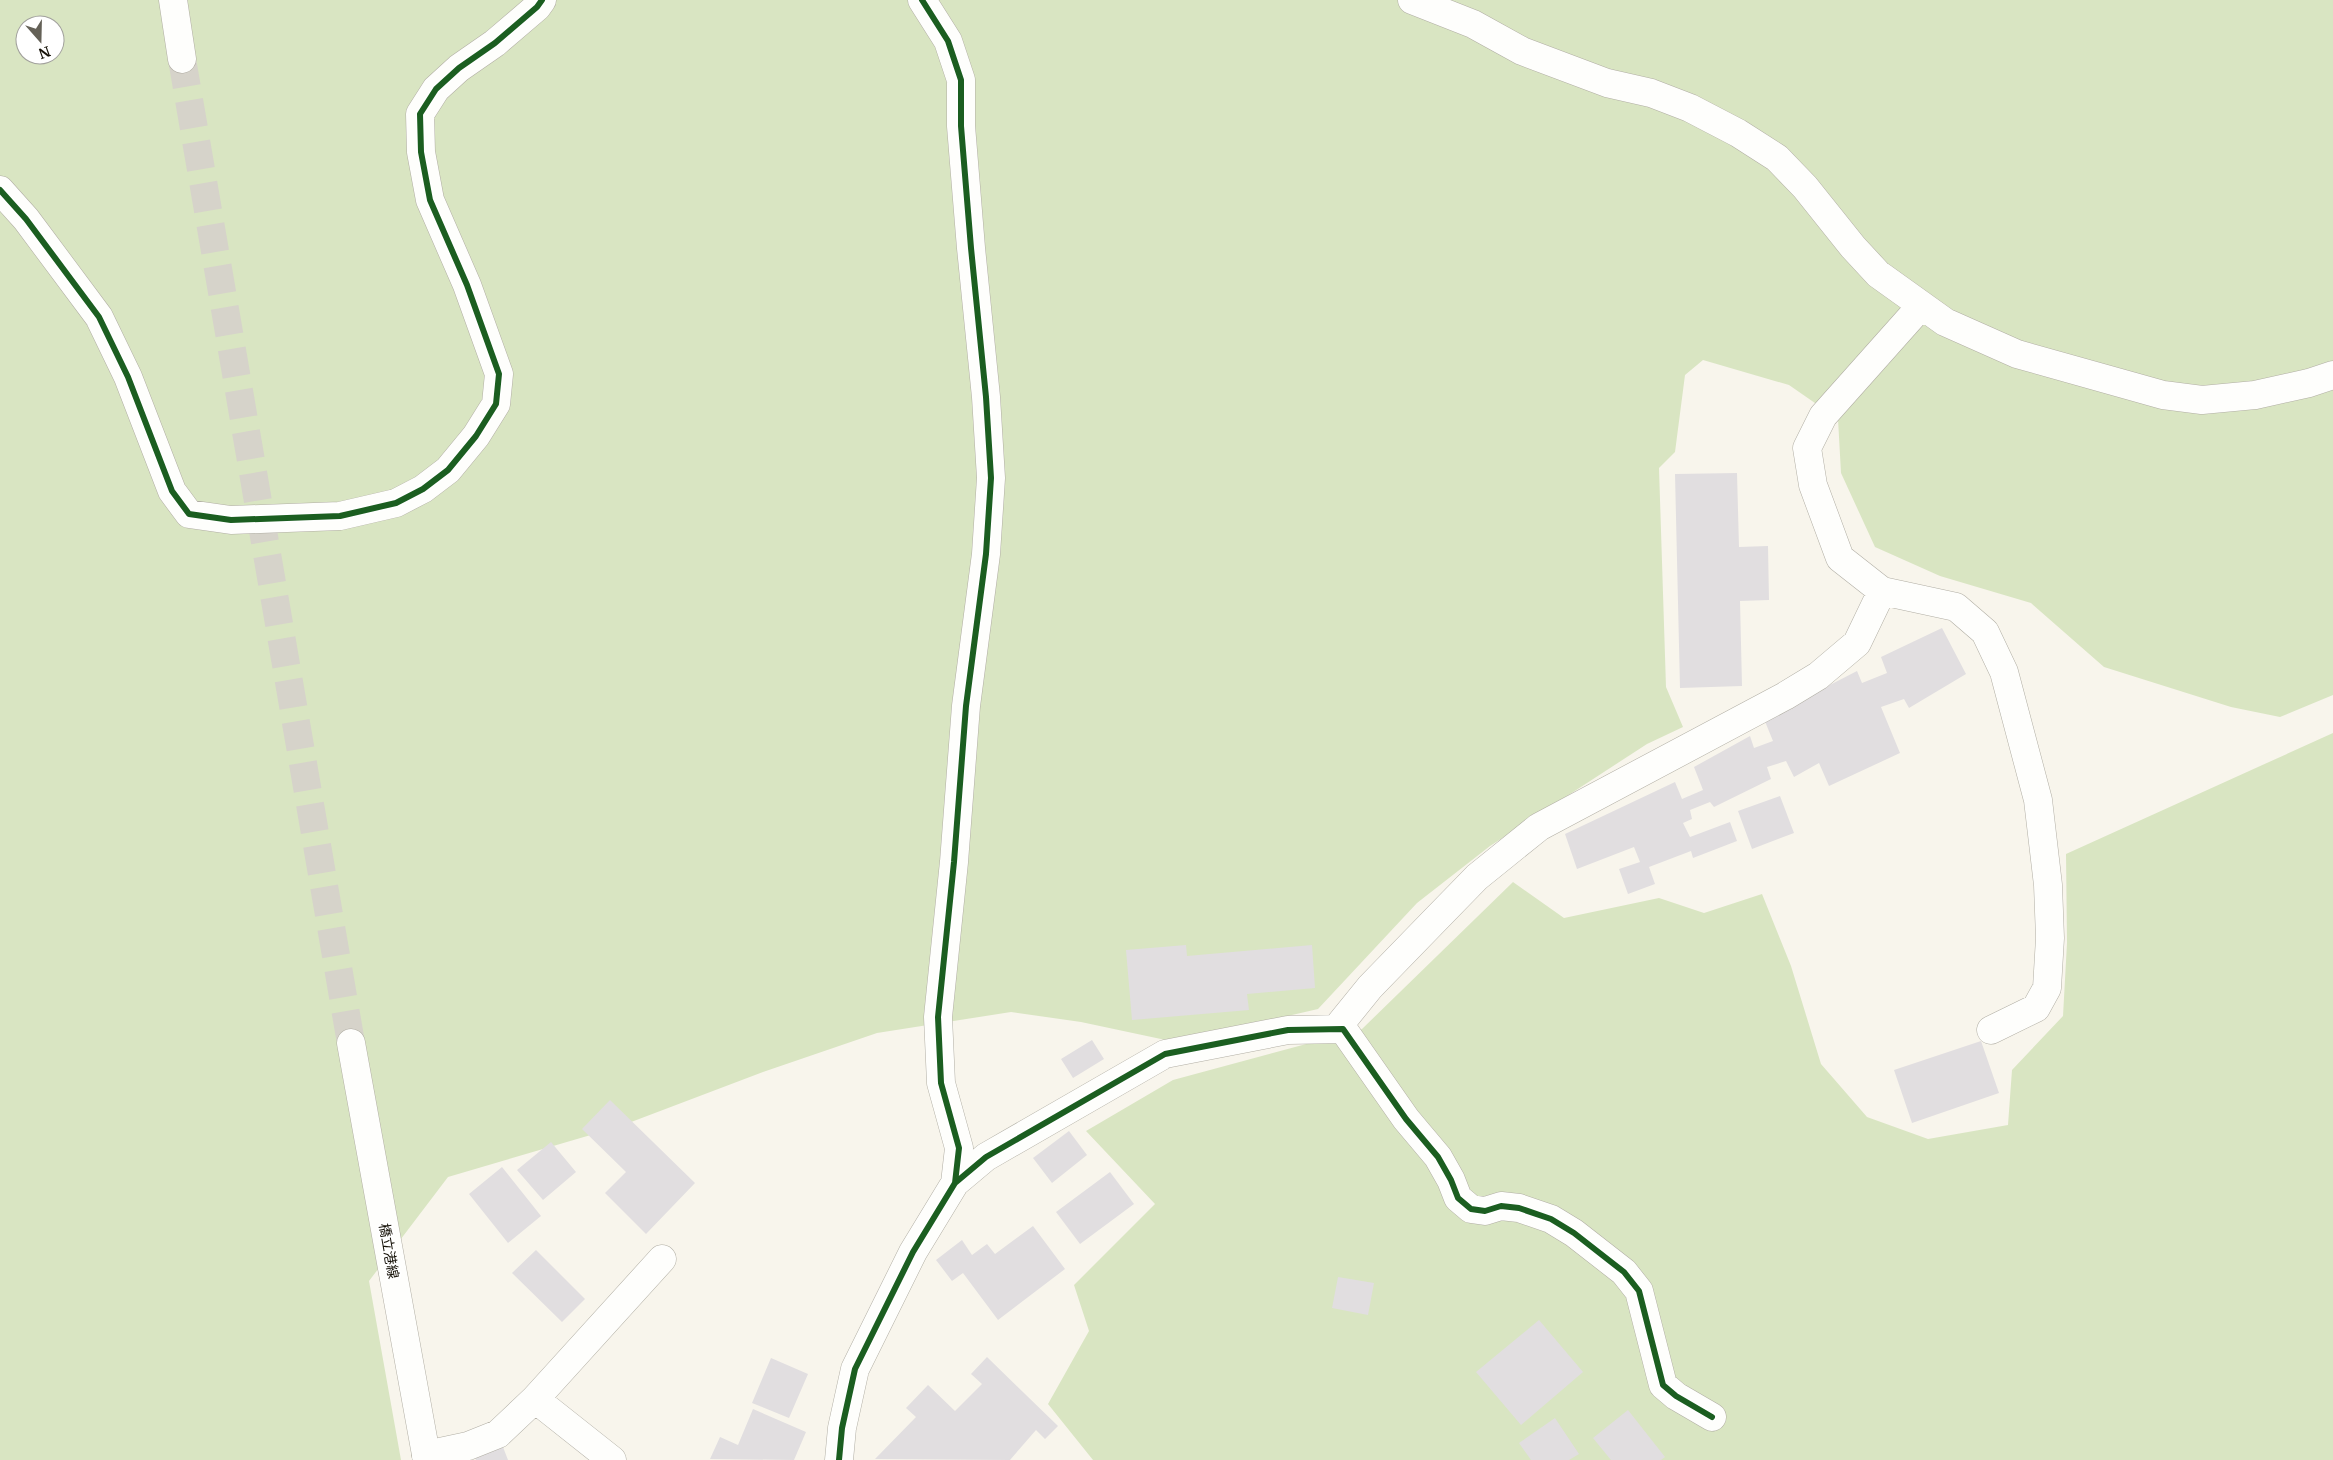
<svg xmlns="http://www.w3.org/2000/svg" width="2333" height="1460" font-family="Merriweather,'Noto Sans JP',serif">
  <rect width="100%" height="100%" fill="#f8f5ec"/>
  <path fill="#d9e5c2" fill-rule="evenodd" d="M0 0H2333V695L2280 717 2231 707 2104 667 2031 603 1940 576 1875 547 1841 473 1838 419 1789 385 1703 360 1685 375 1675 452 1659 468 1666 687 1683 727 1647 744 1490 846 1417 903 1318 1009 1175 1042 1081 1022 1011 1012 877 1033 763 1072 618 1127 448 1177 369 1281 401 1460H0ZM25 25H55V55H25Z
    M2333 733V1460H1093L1048 1404 1089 1331 1074 1285 1155 1204 1086 1131 1173 1080 1362 1029 1513 882 1564 918 1659 898 1704 913 1762 894 1791 966 1821 1064 1867 1117 1928 1139 2008 1125 2012 1070 2063 1016 2067 943 2066 854Z"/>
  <path fill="#e1dee0" d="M1737 473 1739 547 1768 546 1769 600 1740 601 1742 686 1680 688 1675 474Z
    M1942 628 1966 674 1909 708 1904 699 1881 707 1900 753 1829 786 1819 763 1794 777 1786 761 1767 767 1771 779 1714 807 1710 802 1690 810 1692 819 1683 823 1690 837 1730 822 1737 841 1693 858 1691 851 1649 867 1655 884 1628 894 1619 869 1640 862 1634 847 1577 869 1565 834 1675 782 1682 799 1703 790 1694 767 1750 736 1754 748 1773 741 1764 719 1857 671 1862 683 1887 673 1881 657Z
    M1780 796 1794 833 1752 849 1738 811Z
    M1186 945 1187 956 1312 945 1315 988 1247 994 1249 1010 1132 1020 1126 950Z
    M1092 1040 1104 1059 1073 1078 1061 1059Z
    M1981 1041 1999 1093 1912 1123 1894 1070Z
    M610 1100 695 1183 646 1234 605 1193 626 1172 582 1129Z
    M1069 1131 1087 1155 1052 1183 1033 1158Z
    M551 1142 576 1172 543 1200 517 1170Z
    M502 1167 541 1216 508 1243 469 1194Z
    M1110 1172 1134 1204 1080 1244 1056 1212Z
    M1033 1226 1065 1269 998 1320 963 1273 952 1281 936 1260 962 1240 972 1255 987 1244 995 1254Z
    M536 1250 585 1299 562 1322 512 1273Z
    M1338 1277 1374 1283 1368 1315 1332 1308Z
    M1539 1320 1583 1372 1521 1425 1476 1372Z
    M987 1357 1058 1426 1045 1439 1036 1430 1010 1460 875 1459 916 1417 906 1408 928 1385 955 1411 982 1384 971 1374Z
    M771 1358 808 1374 789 1418 752 1403Z
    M753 1409 806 1432 794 1460 710 1459 720 1437 738 1445Z
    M1628 1410 1665 1457 1661 1460H1611L1593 1438Z
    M1555 1418 1579 1454 1569 1460H1531L1519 1443Z
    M503 1447 508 1460H476L475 1457Z"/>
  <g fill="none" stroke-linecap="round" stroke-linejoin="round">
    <path stroke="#d6d3ca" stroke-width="28" stroke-dasharray="28 14" stroke-linecap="butt" d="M182 59 351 1043"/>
    <g stroke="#b1aea4" stroke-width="29">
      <path id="minor" d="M922 0 948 41 961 80V126L971 248 986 397 991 478 986 554 966 706 954 862 938 1017 941 1083 959 1148 955 1183
        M1412 0 1473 24 1522 51 1607 83 1651 93 1690 108 1738 133 1777 158 1805 187 1853 247 1878 274 1945 322 2017 354 2163 395 2202 400 2255 395 2309 383 2333 375
        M0 190 26 219 99 317 128 377 172 491 189 514 231 520 340 516 396 503 423 489 448 470 476 436 496 404 499 374 467 285 430 200 421 152 420 114 436 89 459 68 495 43 537 7 542 0
        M1921 306 1823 416 1807 448 1813 485 1840 558 1882 591 1956 607 1985 632 2004 672 2038 800 2048 885 2050 938 2047 988 2036 1008 1991 1030
        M1336 1029 1370 987 1438 917 1477 877 1539 827 1785 696 1818 676 1857 643 1882 591
        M535 1399 612 1460
        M426 1455 468 1446 498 1434 535 1399 662 1259
        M839 1460 842 1428 855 1369 913 1252 955 1183 986 1157 1165 1054 1288 1030 1343 1029 1406 1119 1438 1157 1451 1180 1458 1198 1471 1209 1485 1211 1501 1206 1519 1208 1551 1219 1574 1233 1624 1272 1639 1291 1663 1385 1676 1396 1712 1417"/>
    </g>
    <g stroke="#b1aea4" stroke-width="29">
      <path id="major" d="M173 0 182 59
        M351 1043 427 1460"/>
    </g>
    <use href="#minor" stroke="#fefefc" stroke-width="28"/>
    <use href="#major" stroke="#fefefc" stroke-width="28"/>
    <g stroke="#fff" stroke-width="9">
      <path id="cycleway" d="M922 0 948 41 961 80V126L971 248 986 397 991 478 986 554 966 706 954 862 938 1017 941 1083 959 1148 955 1183
        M0 190 26 219 99 317 128 377 172 491 189 514 231 520 340 516 396 503 423 489 448 470 476 436 496 404 499 374 467 285 430 200 421 152 420 114 436 89 459 68 495 43 537 7 542 0
        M839 1460 842 1428 855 1369 913 1252 955 1183 986 1157 1165 1054 1288 1030 1343 1029 1406 1119 1438 1157 1451 1180 1458 1198 1471 1209 1485 1211 1501 1206 1519 1208 1551 1219 1574 1233 1624 1272 1639 1291 1663 1385 1676 1396 1712 1417"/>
    </g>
    <use href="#cycleway" stroke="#1b5e20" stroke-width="6"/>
  </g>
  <g text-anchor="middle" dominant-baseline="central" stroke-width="4" stroke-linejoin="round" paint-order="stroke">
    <g font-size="14" fill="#151107" stroke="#fff">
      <text transform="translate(389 1251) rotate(80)">橋立港線</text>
    </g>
  </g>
  <g transform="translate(40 40) rotate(160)"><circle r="24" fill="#ffffff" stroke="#a1a09c"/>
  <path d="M0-4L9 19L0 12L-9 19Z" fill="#646157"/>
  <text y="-8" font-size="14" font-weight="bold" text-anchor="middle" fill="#151107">N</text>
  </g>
</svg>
